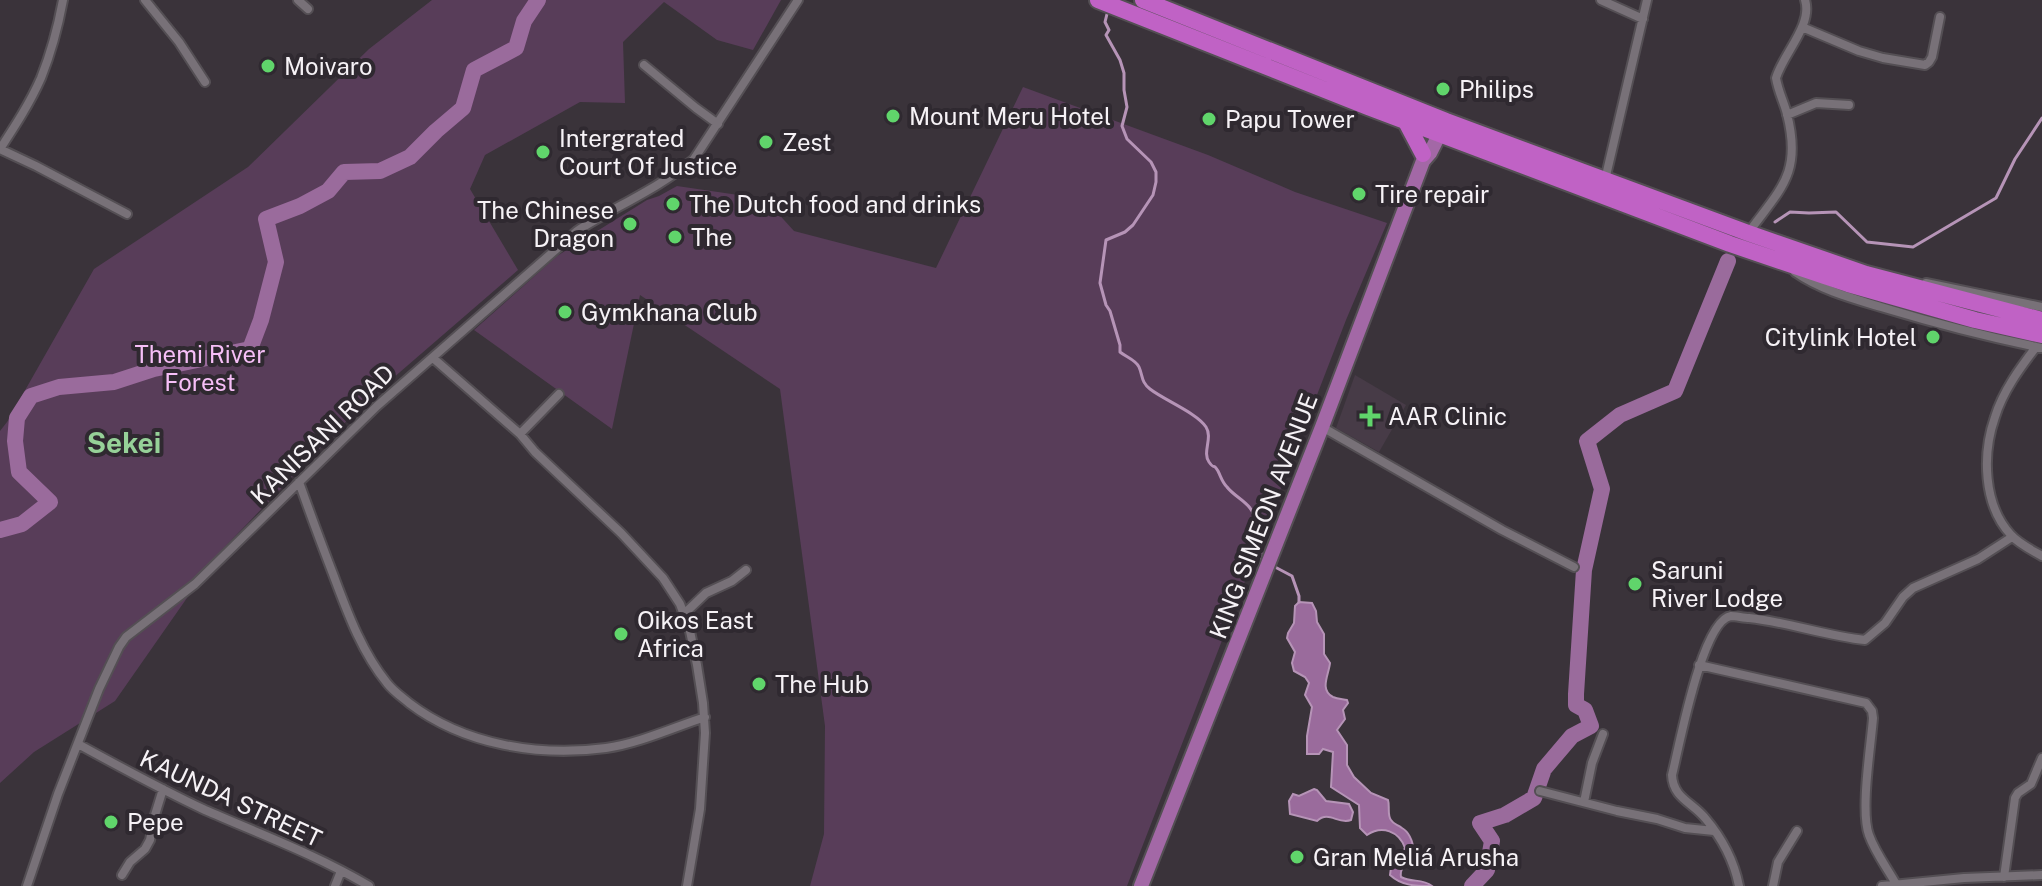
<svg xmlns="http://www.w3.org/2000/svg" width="2042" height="886" font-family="'Public Sans',sans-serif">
  <rect width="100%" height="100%" fill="#3a333a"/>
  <path fill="#473b47" d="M1355 375 1406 405 1379 452 1336 428Z"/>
  <path fill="#583d59" d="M432 0H781L753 50 717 40 664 2 623 42 625 103 580 102 485 155 470 189 518 270 363 404 217 555 115 701 34 752 0 783V431L7 422 94 269 248 167 369 49Z
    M1023 87 1208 155 1295 192 1387 223 1346 320 1127 886H810L824 834 825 726 780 389 640 295 612 429 474 330 557 256 647 200 659 196 677 186 765 199 794 231 936 268Z"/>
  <path fill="#9a6b9c" stroke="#b694b7" stroke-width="2" d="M1299 602 1312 603 1316 611 1317 622 1324 634V654L1330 663C1329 674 1319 690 1333 697 1338 699 1343 699 1347 700L1348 703 1343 710 1345 719 1337 730 1347 745V765L1354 777 1371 793 1388 800C1390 806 1387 815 1391 820 1394 825 1397 824 1402 828 1411 833 1413 843 1414 852 1409 861 1399 867 1401 877 1412 883 1422 878 1432 886 1415 886 1402 886 1390 875 1390 863 1400 859 1405 848 1399 831 1382 825 1367 835L1360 828 1359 805 1331 787 1333 752 1323 749 1319 754H1307V736L1312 707 1305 695 1309 683 1305 677 1294 671 1292 663 1295 652 1287 638 1288 633 1294 623 1295 606Z
    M1314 789 1317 790 1326 801 1349 804 1353 812 1351 820C1338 825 1329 810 1317 821L1290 814 1289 801 1293 794 1299 796Z"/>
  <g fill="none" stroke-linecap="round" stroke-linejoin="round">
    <path stroke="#b694b7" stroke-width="3" d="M1107 14 1105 22 1109 30 1106 35 1120 60 1124 73V90L1127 107 1122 126 1127 139 1151 162 1156 172V182L1153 195 1133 225 1125 232 1106 240 1100 283 1106 305 1110 311 1120 345V352C1126 357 1136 360 1139 367 1143 376 1141 382 1150 389 1164 400 1197 413 1206 427 1213 438 1202 452 1209 462 1216 472 1212 461 1218 471 1221 477 1222 482 1227 487 1233 495 1244 500 1250 508 1259 519 1260 547 1262 562
      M1775 222 1790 212 1809 213 1836 212 1867 242 1913 247 1996 198 2015 159 2042 118
      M1275 567 1292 576 1299 596V602"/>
    <path stroke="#9a6b9c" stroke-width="16" d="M0 530 22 524 50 502 19 472 15 441 17 418 31 396 59 387 114 382 154 369 250 349 261 320 276 262 266 219 300 206 328 191 344 172 380 171 410 157 436 131 463 108 474 70 516 48 524 21 538 0
      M1472 886 1487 870 1492 841 1480 823 1505 815 1534 798 1544 769 1572 736 1591 726 1585 710 1576 705V694L1584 570 1602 489 1587 441 1620 415 1675 391 1728 261"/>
    <g stroke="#544f54" stroke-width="12">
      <path id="street" d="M145 0 179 42 205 82
        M298 0 308 9
        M1601 0 1643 19
        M1802 27 1859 51 1883 58 1925 65 1929 62 1932 57 1940 17
        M644 65 696 108 718 124
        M1787 115 1816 103 1849 105
        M0 149C15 126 30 103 41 78 51 53 58 27 63 0
        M0 149 36 166 127 214
        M1605 180 1647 0
        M1749 232C1781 188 1802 173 1787 114 1784 102 1778 91 1776 78 1783 54 1813 25 1805 0
        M1795 272C1821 290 1851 298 1881 307 1934 323 1987 337 2042 348
        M1926 283 2042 307
        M2036 347C2020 368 2003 391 1995 417 1982 454 1983 505 2011 535 2019 544 2032 550 2042 556
        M433 358 520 434 535 452 621 533 663 578 680 604 690 631 697 665 703 703 705 733 700 809 687 886
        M1322 427 1502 530 1574 567
        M520 434 559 394
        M299 482C310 513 321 543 333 574 347 611 361 651 387 683 393 691 402 697 409 703 464 745 539 757 606 748 637 744 675 727 705 717
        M684 614 706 593 732 581 746 570
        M1699 665 1866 703 1872 711 1873 718C1871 745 1860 811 1869 835 1875 852 1887 868 1896 884
        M78 744C120 767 162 790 205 810 260 834 317 855 369 886
        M1540 791 1617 811 1657 819 1685 828 1714 831
        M1584 802 1592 763 1603 734
        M122 875 130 862 145 849 150 840 155 815 163 789
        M2004 877 2015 798 2018 793 2031 784 2042 758
        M27 886 58 794 99 689 119 647 126 637 195 584 377 406 577 231C616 206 658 189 694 159L798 0
        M335 886 341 871
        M1739 886C1734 861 1722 838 1705 818 1692 802 1673 798 1672 775 1679 748 1702 620 1731 616 1736 616 1744 618 1749 618 1788 622 1826 636 1865 640L1885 623 1903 597 1913 588 1978 559 2012 537
        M1773 886 1778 862 1797 831
        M1882 886 1964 878 2042 875"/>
    </g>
    <g stroke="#544f54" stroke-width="18">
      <path id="primary" d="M1141 886 1322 427 1423 161 1430 153 1444 125"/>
    </g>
    <g stroke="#544f54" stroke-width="20">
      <path id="highway" d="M1098 0 1368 107 1730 244 1848 284 1975 320 2042 335
        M1143 0 1446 121 1748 233 1866 274 2042 320
        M1405 120 1423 154"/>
    </g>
    <use href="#street" stroke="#787178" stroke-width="8"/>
    <use href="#primary" stroke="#a368a6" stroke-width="14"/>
    <use href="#highway" stroke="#c062c5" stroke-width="16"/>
  </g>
  <g fill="#60d56b" stroke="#2f2930" stroke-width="3">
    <circle cx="268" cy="66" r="8"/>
    <circle cx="1443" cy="89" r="8"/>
    <circle cx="893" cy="116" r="8"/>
    <circle cx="1209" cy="119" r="8"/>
    <circle cx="766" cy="142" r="8"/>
    <circle cx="543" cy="152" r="8"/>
    <circle cx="1359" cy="194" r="8"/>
    <circle cx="673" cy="204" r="8"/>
    <circle cx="630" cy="224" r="8"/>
    <circle cx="675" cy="237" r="8"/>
    <circle cx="565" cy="312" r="8"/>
    <circle cx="1933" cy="337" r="8"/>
    <path d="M1366 404h8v8h8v8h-8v8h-8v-8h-8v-8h8z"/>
    <circle cx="1635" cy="584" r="8"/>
    <circle cx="621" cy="634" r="8"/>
    <circle cx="759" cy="684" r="8"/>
    <circle cx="111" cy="822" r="8"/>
    <circle cx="1297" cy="857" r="8"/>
  </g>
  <g text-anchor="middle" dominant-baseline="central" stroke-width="8" stroke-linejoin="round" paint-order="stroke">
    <g font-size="24" fill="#f6f2f6" stroke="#2f2930" text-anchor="start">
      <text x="284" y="66">Moivaro</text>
      <text x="1459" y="89">Philips</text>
      <text x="909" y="116">Mount Meru Hotel</text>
      <text x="1225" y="119">Papu Tower</text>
      <text x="559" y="138">Intergrated<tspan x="559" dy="28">Court Of Justice</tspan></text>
      <text x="782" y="142">Zest</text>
      <text x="1375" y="194">Tire repair</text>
      <text x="689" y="204">The Dutch food and drinks</text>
      <text x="614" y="210" text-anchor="end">The Chinese<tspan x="614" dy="28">Dragon</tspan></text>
      <text x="691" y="237">The</text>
      <text x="581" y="312">Gymkhana Club</text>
      <text x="1917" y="337" text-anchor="end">Citylink Hotel</text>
      <text x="1388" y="416">AAR Clinic</text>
      <text x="1651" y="570">Saruni<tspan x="1651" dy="28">River Lodge</tspan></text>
      <text x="637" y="620">Oikos East<tspan x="637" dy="28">Africa</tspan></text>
      <text x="775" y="684">The Hub</text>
      <text x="127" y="822">Pepe</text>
      <text x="1313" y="857">Gran Meliá Arusha</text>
    </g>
    <g font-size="24" fill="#f6bff7" stroke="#2f2930">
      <text x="200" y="354">Themi River<tspan x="200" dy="28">Forest</tspan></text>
    </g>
    <g font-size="24" fill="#f6f2f6" stroke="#2f2930">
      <text transform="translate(322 434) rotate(-44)">KANISANI ROAD</text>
      <text transform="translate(1263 516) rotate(-69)">KING SIMEON AVENUE</text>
      <text transform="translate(231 798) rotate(25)">KAUNDA STREET</text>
    </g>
    <g font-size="28" font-weight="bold" fill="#96d198" stroke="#2f2930">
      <text x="124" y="442">Sekei</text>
    </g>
  </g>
</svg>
